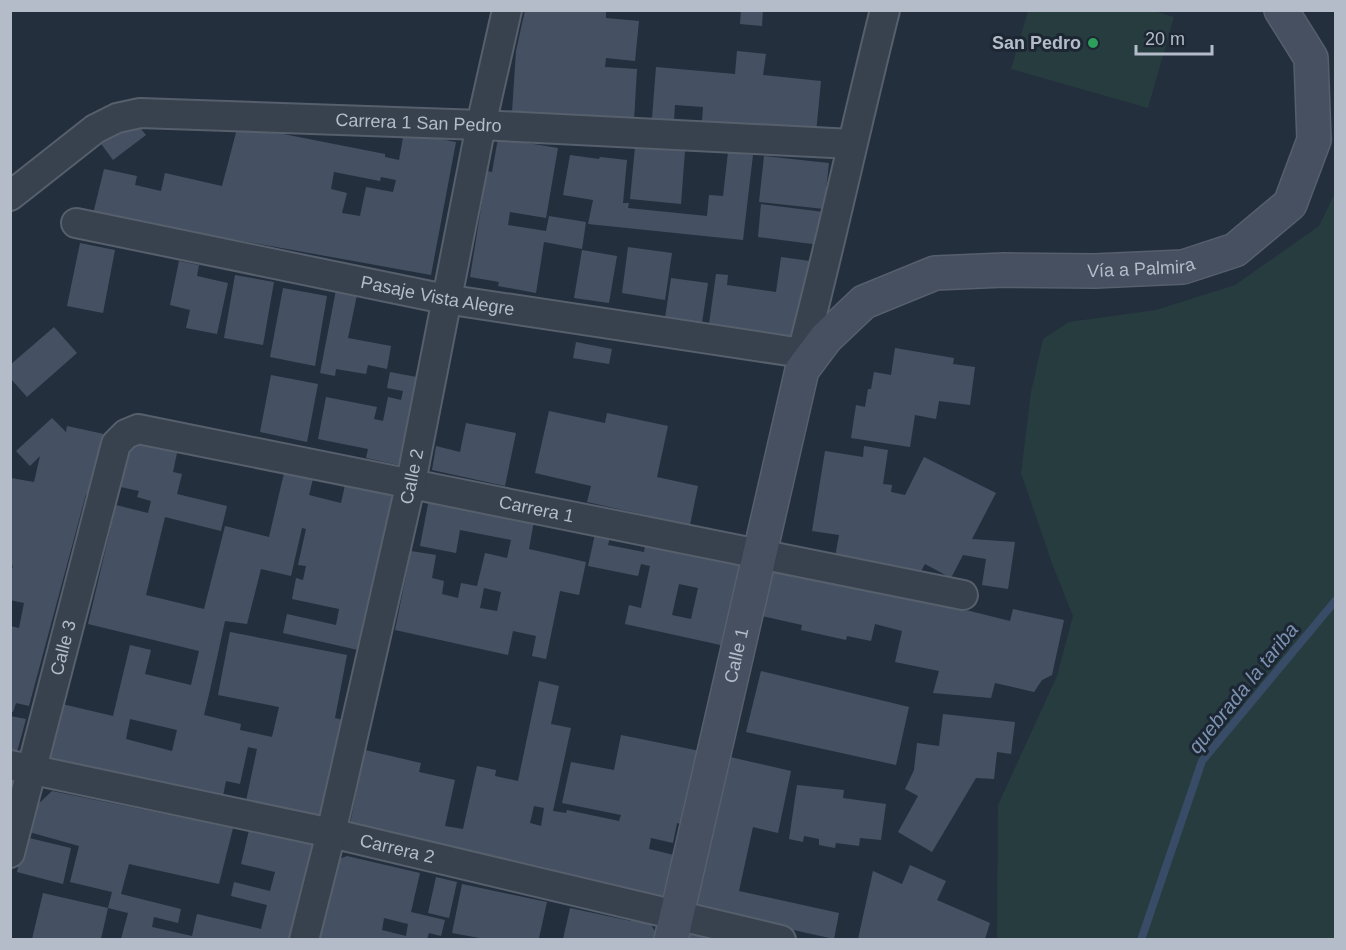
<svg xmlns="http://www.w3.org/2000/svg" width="1346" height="950" font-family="Arial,sans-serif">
  <rect width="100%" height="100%" fill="#242f3e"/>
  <path fill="#263c3f" d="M1151 10 1174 17 1148 108 1011 69 1028 11Z
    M1335 193V939H997L998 805 1057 676 1073 616 1053 566 1021 473 1031 392 1043 339 1069 322 1156 310 1235 285 1319 226Z"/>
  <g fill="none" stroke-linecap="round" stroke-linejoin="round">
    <path stroke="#394c67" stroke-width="8" d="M1141 940 1202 761 1336 600"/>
  </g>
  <path fill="#455162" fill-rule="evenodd" d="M525 10H606V18L639 21 635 61 606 58 605 67 637 69 634 121 512 112 516 51Z
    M741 10H763L762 26 740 24Z
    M737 51 766 54 763 75 821 81 816 133 702 122 703 107 675 105 674 120 652 118 656 67 735 74Z
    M137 124 146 135 113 160 96 137Z
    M238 125 385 154V157L399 160 404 132 456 142 431 275 93 214 104 169 137 176 135 185 161 191 165 173 222 186ZM334 172 380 181 381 177 396 180 393 192 366 187 360 216 342 213 347 193 331 189Z
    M498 138 558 148 546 218 510 212 508 225 546 231 549 216 586 222 582 249 544 242 536 293 498 286 499 282 470 277 487 171 492 172Z
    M635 147 685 151 681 204 630 199Z
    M728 152 753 155 743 240 588 224 593 200 563 195 570 155 599 159 600 157 627 160 623 203H629L628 208 707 216 709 195 723 196Z
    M764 156 829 163 824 209 759 202Z
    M761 204 824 212 820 245 758 237Z
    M80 243 115 250 103 313 67 306Z
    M628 247 672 253 665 300 622 293Z
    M582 250 617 256 609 303 574 298Z
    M781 257 810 261 802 322 790 336 709 324 716 274 728 275 727 285 776 292Z
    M179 261 199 265 197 276 228 283 217 334 186 328 190 310 170 305Z
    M235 275 274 282 263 345 224 338Z
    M671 278 708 283 702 323 665 318Z
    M283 288 327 296 315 366 270 357Z
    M336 290 357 295 348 338 391 346 387 369 368 365 366 374 336 369 335 376 320 373Z
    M54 327 77 353 27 397 10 378V365Z
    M576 342 612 349 609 364 573 358Z
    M895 348 954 358 953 364 975 367 970 405 939 401 936 419 915 415 910 447 851 438 856 405 865 407 868 389H871L874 372 891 375Z
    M390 372 422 378 403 466 366 458 368 449 318 439 326 397 377 407 374 419 383 421 388 397 401 400 403 391 387 388Z
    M271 375 318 384 307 442 260 432Z
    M549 411 605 423 607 413 668 426 657 477 698 486 690 525 587 502 591 486 535 473Z
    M52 418 66 432 67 426 104 434 91 495 86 494 29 706 16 703 13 712H10V626L19 628 24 603 10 600V575L13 566 10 565V480L11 478 34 482 40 456 30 466 16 451Z
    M466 423 516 433 505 486 432 470 436 446 460 452Z
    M127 440 177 453 173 472 182 474 177 494 227 506 221 531 165 517 146 595 204 609 225 526 269 537 284 473 313 479 309 495 341 503 345 485 392 496 358 650 283 633 287 614 336 625 339 609 292 599 296 578 303 580 306 566 298 565 306 529 302 528 291 576 261 569 247 624 225 621 210 690 204 715 241 724 240 730 272 737 279 707 218 695 230 632 347 655 335 718 343 720 322 817 246 801 257 749 248 747 240 784 226 781 223 796 49 758 62 704 113 716 130 645 151 650 145 674 191 685 199 651 88 624 116 505 148 513 151 501 137 497 139 491 116 486ZM130 719 177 730 172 751 126 739Z
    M864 446 888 450 883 484 892 485 891 492 905 495 924 457 996 493 972 539 1015 542 1008 589 982 585 986 559 963 555 951 578 925 564 920 573 835 557 839 535 812 531 825 451 863 457Z
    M429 499 534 521 529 549 586 562 579 595 560 591 546 659 532 656 536 636 513 631 508 655 395 630 411 551 436 555 432 578 444 581 442 594 458 598 461 583 477 586 485 553 507 558 511 540 460 530 456 553 420 546ZM484 588 501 592 497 611 480 608Z
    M595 534 610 537 608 545 644 552 646 540 744 561 725 646 625 624 629 605 641 608 650 566 641 564 638 576 588 566ZM679 584 698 588 691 619 672 615Z
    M768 568 910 596 1010 621 1013 609 1064 620 1052 675 1042 680 1034 692 995 683 991 698 933 693 939 671 895 662 902 631 875 624 871 641 847 636 846 640 801 630 802 625 758 615Z
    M761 671 909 707 896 765 746 732Z
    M539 681 559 686 551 724 571 728 553 811 566 813 567 810 619 821 621 815 562 803 571 762 614 770 621 735 700 751 685 825 677 823 673 843 651 838 649 849 678 856 668 903 382 836 383 831 350 824 365 750 421 763 419 772 455 780 445 826 463 829 477 766 496 770 495 776 518 781ZM534 806 544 808 541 826 530 823Z
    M943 714 1015 722 1011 754 997 752 994 779 976 778 932 852 898 832 918 796 905 789 914 770 917 743 939 746Z
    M10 716 26 719 17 752 10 750Z
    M730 757 791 771 778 833 753 827 739 891 839 913 834 939 694 908 714 819H717Z
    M797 785 844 790 843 798 886 804 881 840 860 838 859 846 836 843 835 848 819 845V839L804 836 803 842 789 839Z
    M52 791 233 828 219 884 129 864 121 894 181 909 178 923 154 917 152 927 192 936 197 914 261 929 267 905 231 896 234 882 270 891 275 872 241 864 249 830 314 843 292 939H121L128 913 108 908 101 939H32L43 893 108 908 112 892 70 882 79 846 29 832 37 805Z
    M25 837 71 848 63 884 17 872Z
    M347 856 420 873 411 912 445 920 441 936 429 933 427 939H319L325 916H322L339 859ZM384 918 408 924 406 936 382 930Z
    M910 865 946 881 937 900 990 923 985 939H858L873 871 902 884Z
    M436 877 457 882 449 918 428 913Z
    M462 884 547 902 539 938 543 939H485L452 933Z
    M570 908 631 921 632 914 647 918 656 933 654 939H563Z
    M689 931 718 939H687Z"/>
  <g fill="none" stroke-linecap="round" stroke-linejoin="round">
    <g stroke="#565f6c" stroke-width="32">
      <g id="street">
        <path id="s1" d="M10 196 95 129 117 118 140 113 481 125 852 144"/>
        <path id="s2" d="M76 223 445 299 802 353"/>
        <path d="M802 370V353C832 239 856 125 885 10"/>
        <path id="s3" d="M10 765 331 833 781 940"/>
        <path id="s4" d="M10 853 116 444 126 434 138 429 963 595"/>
        <path id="s5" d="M304 940 331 833 411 482 481 125 507 10"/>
      </g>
    </g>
    <g stroke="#565f6c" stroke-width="36">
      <g id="secondary">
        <path id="s6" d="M671 940 802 370 826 338 864 302 935 273 1004 270 1095 271 1183 267 1235 250 1290 204 1314 140 1311 58 1281 10"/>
      </g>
    </g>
    <use href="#street" stroke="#38414e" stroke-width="28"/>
    <use href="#secondary" stroke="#465061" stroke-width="33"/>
  </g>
  <circle fill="#2e9e5b" stroke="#1d2633" stroke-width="2" cx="1093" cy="43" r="6"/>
  <g text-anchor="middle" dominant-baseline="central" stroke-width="6" stroke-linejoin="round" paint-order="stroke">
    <g font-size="18" font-weight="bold" fill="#b4bcc9" stroke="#1d2633" text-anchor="end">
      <text x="1081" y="43">San Pedro</text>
    </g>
    <g font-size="18" fill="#b4bcc9" stroke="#1d2633">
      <text stroke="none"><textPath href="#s1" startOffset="435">Carrera 1 San Pedro</textPath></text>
      <text stroke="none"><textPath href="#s6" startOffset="960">Vía a Palmira</textPath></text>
      <text stroke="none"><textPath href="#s2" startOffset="369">Pasaje Vista Alegre</textPath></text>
      <text stroke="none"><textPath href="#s5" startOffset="476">Calle 2</textPath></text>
      <text stroke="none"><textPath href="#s4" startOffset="856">Carrera 1</textPath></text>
      <text stroke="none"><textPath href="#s4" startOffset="212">Calle 3</textPath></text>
      <text stroke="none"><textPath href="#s6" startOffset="292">Calle 1</textPath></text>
      <text stroke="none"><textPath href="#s3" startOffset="396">Carrera 2</textPath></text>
    </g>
    <g font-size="20" font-style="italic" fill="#7c92b1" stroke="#1d2633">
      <text transform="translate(1243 688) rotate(-51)">quebrada la tariba</text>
    </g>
  </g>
  <rect width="1346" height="950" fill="none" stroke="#b4bcc9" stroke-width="24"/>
  <path d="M1136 45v9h76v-9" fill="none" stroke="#b4bcc9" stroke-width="3"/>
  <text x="1145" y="45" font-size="18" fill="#b4bcc9" stroke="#1d2633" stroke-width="4.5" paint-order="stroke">20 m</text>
</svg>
